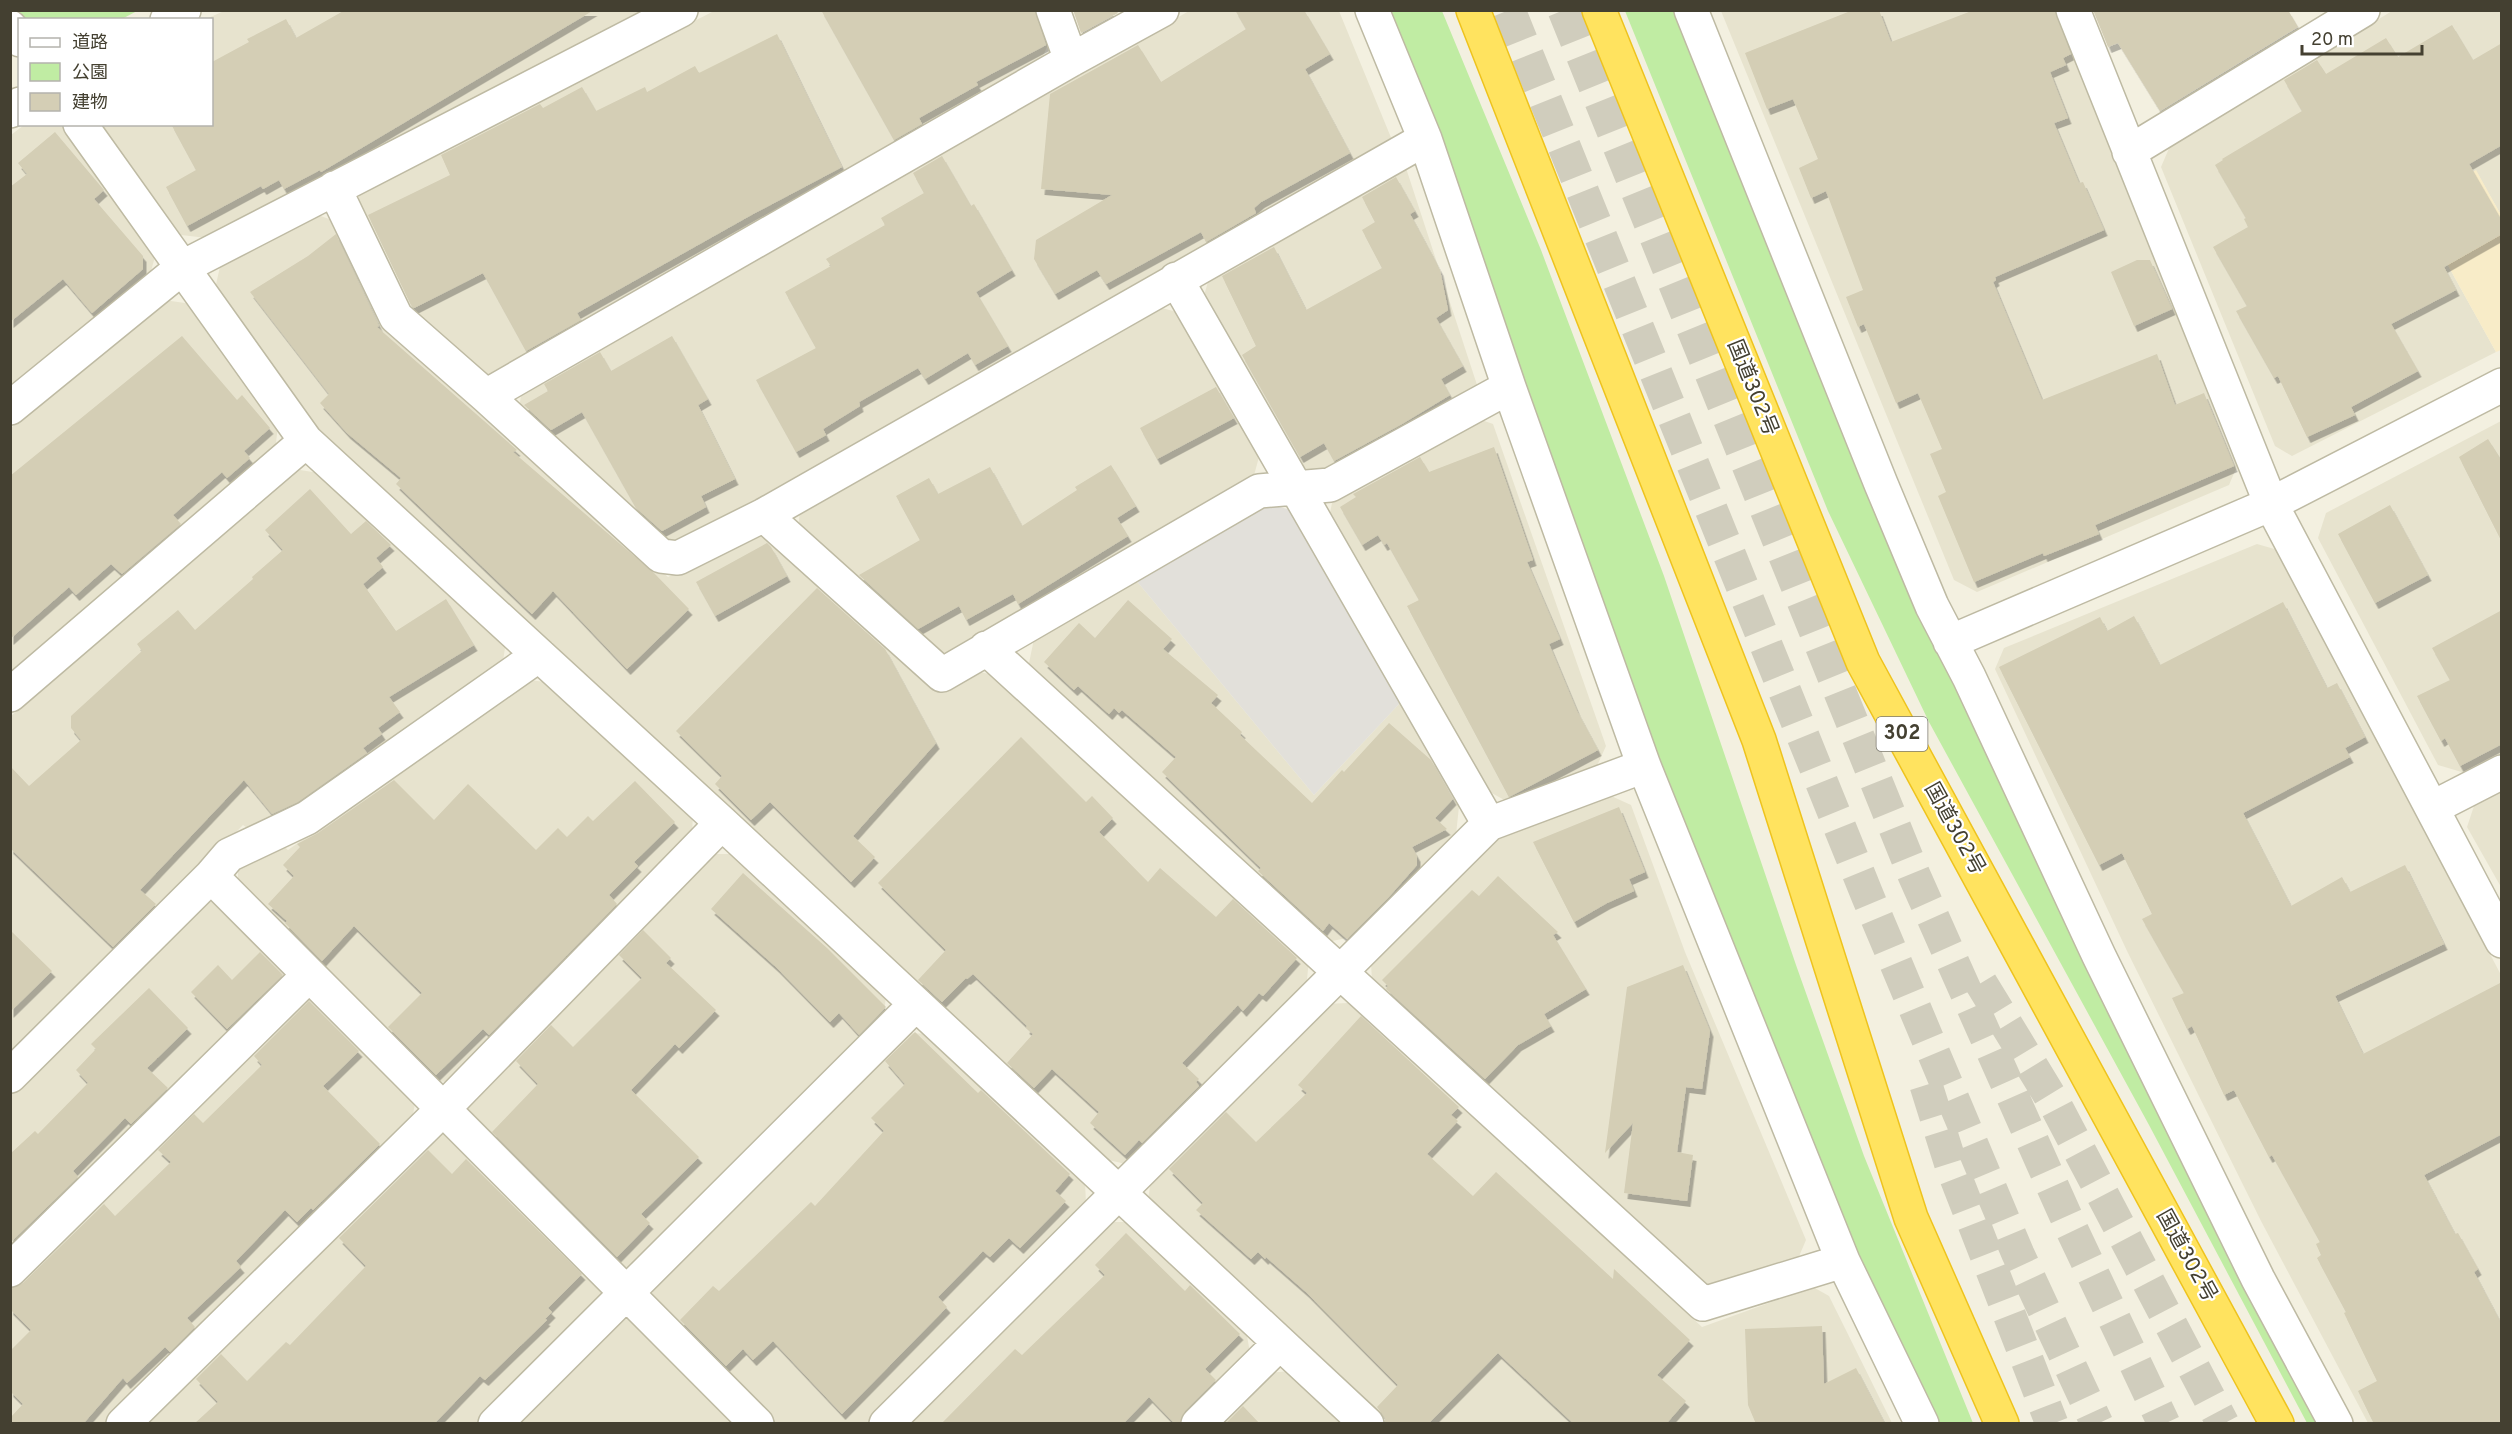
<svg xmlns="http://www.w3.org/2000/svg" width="2512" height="1434" font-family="Overpass,'Noto Sans JP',sans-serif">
  <defs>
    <filter id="shadow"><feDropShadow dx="3.5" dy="6" stdDeviation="0" flood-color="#0004"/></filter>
  </defs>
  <rect width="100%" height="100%" fill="#f3f0e0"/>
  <path fill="#e7e3ce" d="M224 11H648L207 238 181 235 102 125 212 124V20L206 19Z
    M714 11H1038L1050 40 1040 63 496 375 473 372 401 308 355 215 360 192Z
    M1189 11H1339L1392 140 683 543 653 539 518 414 522 390Z
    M1721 11H2057L2238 464 2229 485 1977 592 1954 580Z
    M2392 11H2501V215L2476 171 2415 206 2496 352 2292 456 2275 446 2161 167 2170 146Z
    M24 125H62L156 253 148 282 11 395V135Z
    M1405 165 1479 391 1328 477 1301 470 1203 299 1210 275Z
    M318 215 340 223 390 323 668 577 756 531 781 536 944 689 967 670 990 674 1309 959 1306 990 1130 1165 1104 1159 314 429 215 289 221 262Z
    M164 300 192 304 278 425 275 452 11 678V428Z
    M1158 307 1177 312 1259 457 1253 479 948 653 924 649 798 532 800 509Z
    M1470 416 1493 424 1606 746 1596 768 1508 802 1488 791 1330 513 1334 493Z
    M2501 421V755L2465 773 2438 765 2318 538 2326 513Z
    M300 470 325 474 506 641 502 668 259 836 243 825 11 1059V716Z
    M2257 544 2278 550 2501 975V1423H2368L2261 1221 2128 953 1995 669 2004 648Z
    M1135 579 1314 795 1400 703 1459 806 1456 835 1352 937 1327 942 1028 668 1035 634Z
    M529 680 553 683 693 811 692 838 453 1082 429 1081 238 894V871L273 837 288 850Z
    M2501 787V887L2467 827 2476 800Z
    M1609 795 1631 805 1685 952 1806 1240 1797 1261 1710 1286 1699 1283 1372 981 1371 963 1498 837Z
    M711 854H738L886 993 884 1019 636 1267H614L465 1122 466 1099Z
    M203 902H228L291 964 286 989 11 1261V1094Z
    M299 995 320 996 417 1093 411 1125 106 1423 11 1424V1281Z
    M1348 1003 1702 1327 1813 1287 1829 1296 1892 1423H1389L1148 1200 1151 1179 1325 1004Z
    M907 1033 932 1034 1085 1181 1086 1205 868 1423H765L650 1308 654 1282Z
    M457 1132 603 1278 604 1301 480 1423 143 1424 431 1135Z
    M1107 1222H1132L1246 1330 1250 1353 1179 1423 904 1424Z
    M623 1319 642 1320 746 1424H518Z
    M1291 1371 1348 1424H1216L1268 1373Z"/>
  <path fill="#f8ecc8" d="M2476 170 2501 215V350L2496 352 2415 206Z"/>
  <path fill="#c0eca3" d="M18 11H137L120 20 24 19Z
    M1385 11H1442L1541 250 1664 576 1796 965 1864 1156 1973 1423H1932L1849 1245 1677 817Z
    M1625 11H1678L1777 254 2324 1423H2307L2149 1125 1929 722 1828 511Z"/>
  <path fill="#e2e0da" d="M1268 503 1290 510 1400 703 1314 795 1135 579Z"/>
  <path fill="#d4ceb5" filter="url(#shadow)" d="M345 10H594L321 172 320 170 284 189 279 180 263 189 261 186 187 226 166 187 196 170 171 124H212V62L249 42 247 39 286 19 296 38Z
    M821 10H1035L1046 45 976 82 978 85 919 118 922 124 894 140Z
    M1073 10H1116L1118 13 1081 33Z
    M1235 10H1304L1330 54 1305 69 1350 153 1261 202 1254 208 1256 213 1206 242 1201 232 1106 284 1097 270 1055 294 1034 259 1036 240 1112 195 1041 189 1050 94 1138 45 1161 82 1246 29Z
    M1853 10H1879L1891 42 1974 10H2055L2071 54 2063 58 2066 65 2050 72 2068 118 2054 123 2079 183 2083 182 2104 230 1995 277 1996 280 1993 282 2042 400 2157 354 2175 405 2204 393 2234 466 2095 525 2099 534 2044 556 2043 553 1974 582 1938 496 1946 492 1930 454 1942 449 1918 393 1896 403 1864 324 1858 327 1846 297 1863 290 1826 191 1811 198 1799 168 1818 159 1793 99 1767 109 1745 53Z
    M2093 10H2288L2298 27 2160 111 2118 43 2108 47Z
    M2452 25 2473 60 2502 43V145L2469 164 2502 221V234L2444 267 2456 290 2391 324 2418 371 2351 407 2355 415 2307 437 2278 376 2274 378 2236 311 2247 306 2213 247 2248 227 2244 219 2246 218 2215 165 2223 160 2222 159 2302 111 2284 80 2317 60 2326 74 2386 38 2398 57Z
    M777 34 842 167 753 214 577 313 581 320 526 351 483 273 414 308 411 305 368 215 450 175 441 155 540 104 543 108 582 87 596 111 645 87 647 92 695 66 699 73Z
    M55 132 104 190 94 199 143 256V269L92 313 63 279 10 322V187L27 174 18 163Z
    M942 156 971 206 974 204 1012 270 976 292 1008 346 975 365 968 353 925 379 918 368 859 402 860 406 823 429 826 435 796 452 756 380 816 348 785 292 831 266 826 259 885 225 881 218 924 193 913 173Z
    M1396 177 1415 211 1410 214 1440 270 1448 310 1436 318 1463 366 1441 379 1450 395 1402 424 1334 461 1324 443 1300 457 1242 355 1256 346 1222 276 1274 247 1306 310 1382 268 1362 230 1375 222 1362 197Z
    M336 234 379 326 377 327 517 450 513 452 654 573 689 609 627 669 553 591 532 614 396 484 401 478 347 433 320 403 329 394 250 292 308 256Z
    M2137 260H2150L2172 309 2134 326 2111 272Z
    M182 336 237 400 242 395 270 428 244 451 250 458 227 478 222 472 173 515 181 524 122 574 111 564 76 595 69 587 10 639V476Z
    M672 336 708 399 698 405 735 479 701 496 706 507 662 531 636 508 582 412 551 430 524 405 548 391 544 384 600 352 611 371Z
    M1216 387 1234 418 1157 459 1140 428Z
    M2488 439 2502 461V542L2459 457Z
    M1494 447 1533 560 1527 562 1560 639 1549 644 1577 711 1598 750 1509 797 1407 606 1419 600 1387 543 1384 545 1378 535 1362 545 1340 507 1356 497 1353 494 1420 457 1429 472Z
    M1111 465 1136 506 1117 518 1128 536 1018 604 1013 594 966 620 959 606 918 629 859 575 920 540 896 496 929 478 938 494 990 467 1022 526 1077 490 1075 487Z
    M310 489 351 534 366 521 391 545 376 558 383 567 363 584 396 631 446 599 474 645 389 697 400 712 378 728 382 734 363 748 367 753 298 802 272 814 244 780 140 890 156 904 113 947 10 848V766L29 786 81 740 71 728V716L142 651 137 644 178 610 195 630 253 579 252 577 283 550 265 530Z
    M2390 505 2428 575 2375 603 2338 534Z
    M767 543 771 547 787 576 715 616 696 582Z
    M817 588 885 649 936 743 853 836 875 857 851 882 770 802 751 820 715 784 722 776 676 731Z
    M1128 600 1172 639 1163 649 1218 695 1211 703 1242 732 1240 735 1312 803 1342 770 1344 772 1389 723 1431 760 1453 799 1435 818 1447 829 1412 847 1417 856V865L1388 898 1347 939 1329 923 1323 931 1258 871 1261 868 1162 772 1176 757 1122 710 1119 713 1114 708 1109 714 1078 686 1074 690 1044 662 1079 623 1095 638Z
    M2283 602 2327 688 2337 683 2365 737 2345 748 2350 757 2243 813 2291 906 2342 877 2350 892 2405 865 2444 944 2335 996 2363 1054 2502 982V1134L2424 1175 2455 1234 2458 1233 2478 1269 2474 1272 2502 1325V1424H2374L2358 1391 2377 1381 2344 1313 2346 1312 2317 1258 2321 1255 2316 1244 2320 1242 2272 1155 2269 1157 2234 1090 2224 1095 2192 1026 2187 1029 2172 998 2184 993 2142 919 2152 914 2122 853 2099 865 1999 667 2100 617 2107 631 2134 616 2160 665Z
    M2502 610V744L2460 766 2445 738 2441 741 2417 696 2450 680 2432 648Z
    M1021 737 1086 802 1092 796 1113 818 1099 832 1148 882 1160 868 1216 917 1233 899 1297 958 1263 996 1259 993 1243 1011 1238 1005 1182 1063 1199 1079 1196 1082 1199 1086 1142 1143 1139 1140 1125 1155 1090 1123 1099 1112 1052 1069 1034 1088 1007 1063 1033 1034 1026 1028 1027 1026 973 974 967 979 966 978 942 1002 918 980 946 950 878 883Z
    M394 780 434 820 468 784 536 850 558 828 567 837 588 816 593 821 635 781 675 822 634 862 638 866 609 895 617 904 489 1035 483 1029 436 1075 388 1027 422 993 354 926 322 961 285 923 287 921 268 904 294 876 283 865 300 847 297 844 318 833Z
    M1619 807 1645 872 1629 879 1634 891 1607 903 1574 922 1533 842Z
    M743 873 827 948 886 1007 859 1035 839 1013 830 1022 776 967 711 909Z
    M1498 876 1558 932 1553 935 1586 989 1544 1014 1551 1026 1518 1045 1485 1079 1386 989 1388 986 1382 980 1472 890 1479 896Z
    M10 930 52 971 10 1012Z
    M643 930 671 958 666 963 716 1010 679 1048 675 1044 631 1090 699 1157 641 1214 650 1223 617 1257 492 1132 538 1084 516 1061 551 1025 573 1047 642 978 619 955Z
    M260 952 283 975 227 1029 191 992 218 965 232 980Z
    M1683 965 1710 1031 1702 1089 1686 1087 1677 1152 1693 1155 1687 1201 1624 1193 1633 1123 1605 1153 1627 987Z
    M149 988 188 1028 147 1068 168 1088 131 1124 125 1118 73 1171 78 1177 10 1243V1154L35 1131 38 1134 88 1083 76 1070 96 1049 91 1044Z
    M309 1001 359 1051 323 1086 380 1144 313 1210 311 1208 297 1222 285 1210 236 1261 241 1267 187 1318 195 1327 170 1352 165 1347 127 1383 123 1378 83 1424H10V1418L23 1404 10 1391V1351L31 1330 10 1309V1288L23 1283 104 1204 115 1216 171 1162 158 1150 194 1114 203 1123 262 1065 254 1056Z
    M1361 1016 1459 1107 1451 1115 1458 1121 1427 1154 1473 1196 1496 1172 1613 1279 1614 1269 1690 1340 1657 1375 1686 1401 1666 1424H1574L1498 1353 1428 1424H1385V1418L1377 1407 1398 1385 1306 1292 1266 1257 1265 1259 1258 1252 1251 1259 1196 1210 1203 1203 1169 1169 1226 1112 1256 1142 1307 1093 1298 1085Z
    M915 1032 978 1093 981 1090 1070 1174 1055 1191 1066 1201 1020 1248 1009 1238 990 1257 983 1251 938 1297 947 1307 842 1414 773 1341 753 1360 743 1349 726 1366 680 1320 713 1286 719 1291 811 1202 815 1206 884 1131 871 1118 905 1084 885 1061Z
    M428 1150 452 1174 466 1159 582 1274 548 1308 552 1312 545 1319 547 1320 485 1380 480 1376 434 1424H194L218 1402 196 1379 221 1354 247 1381 286 1342 290 1345 366 1266 339 1238Z
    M1126 1233 1185 1291 1190 1285 1240 1334 1205 1369 1216 1380 1185 1411 1180 1424H1175L1149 1397 1123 1424H941L1015 1349 1022 1355 1105 1275 1095 1265Z
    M1822 1326 1824 1384 1856 1368 1885 1424H1756L1748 1405 1745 1329Z
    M1243 1406 1260 1424H1225Z"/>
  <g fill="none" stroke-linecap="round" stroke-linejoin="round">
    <path stroke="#d0cdbd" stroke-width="33" stroke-dasharray="33 16" stroke-linecap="butt" d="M1509 10 1868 897 2018 1254 2097 1424
      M1564 10 1914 875 2072 1230 2164 1424
      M1981 983 2056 1106 2223 1424
      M1926 1085 1951 1165 2052 1424"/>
    <g stroke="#bebaa3" stroke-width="36">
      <path id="minor" d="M1053 10 1071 60
        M1372 10 1425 139 1509 387 1644 766 1843 1261 1922 1424
        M1691 10 1881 484 1932 606 1969 677 2099 956 2258 1279 2336 1424
        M2073 10 2271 504 2502 941
        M167 20 184 10
        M10 27 20 40
        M10 111 20 104
        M80 124 306 441 722 823 1367 1424
        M2129 152 2363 10
        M334 188 396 317 486 396 661 556 678 558 764 515 1425 139
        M1176 279 1489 824
        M486 396 1071 60 1162 10
        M10 408 183 267 681 10
        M764 515 942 675 1259 491 1330 485 1509 387
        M1950 642 2271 504 2502 385
        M986 648 1703 1304 1843 1261
        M10 695 306 441
        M2432 808 2502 772
        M211 876 757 1424
        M10 1076 211 876 229 855 307 818 539 655
        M10 1270 309 975
        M123 1424 443 1109 722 823
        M495 1424 916 1004
        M886 1424 1489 824 1644 766
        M1198 1424 1280 1343"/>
    </g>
    <g stroke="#eec31e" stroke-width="36">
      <path id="highway" d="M1473 10 1759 740 1911 1218 2002 1424
        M1599 10 1863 662 2277 1424"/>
    </g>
    <use href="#minor" stroke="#fff" stroke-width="33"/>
    <use href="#highway" stroke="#ffe35f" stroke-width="33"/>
  </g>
  <g text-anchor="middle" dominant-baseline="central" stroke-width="4.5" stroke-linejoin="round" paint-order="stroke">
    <rect fill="#fff" stroke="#7c796f" stroke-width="1.5" x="1876.5" y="717" width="51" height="34" rx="4.5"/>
    <g font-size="20" font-weight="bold" fill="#444031">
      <text x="1902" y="734">302</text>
    </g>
    <g font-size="21" fill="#444031" stroke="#fff">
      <text transform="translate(1752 388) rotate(68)">国道302号</text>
      <text transform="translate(1954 829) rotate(61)">国道302号</text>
      <text transform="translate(2186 1256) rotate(61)">国道302号</text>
    </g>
  </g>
  <rect width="2512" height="1434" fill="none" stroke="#444031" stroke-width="24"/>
  <rect x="18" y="18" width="195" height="108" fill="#ffffff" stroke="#b4b3ad" stroke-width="1.5"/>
  <rect x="30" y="38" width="30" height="9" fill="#ffffff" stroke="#b4b3ad" stroke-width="1.5"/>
  <text x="72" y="48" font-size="18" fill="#444031">道路</text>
  <rect x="30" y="63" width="30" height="18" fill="#c0eca3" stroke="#b4b3ad" stroke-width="1.5"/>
  <text x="72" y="78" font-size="18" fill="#444031">公園</text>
  <rect x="30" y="93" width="30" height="18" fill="#d4ceb5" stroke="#b4b3ad" stroke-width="1.5"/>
  <text x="72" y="108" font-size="18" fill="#444031">建物</text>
  <path d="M2302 45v9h120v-9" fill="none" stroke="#444031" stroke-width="3"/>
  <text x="2311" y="45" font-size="18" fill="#444031" stroke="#ffffff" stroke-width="4.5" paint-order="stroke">20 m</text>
</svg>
